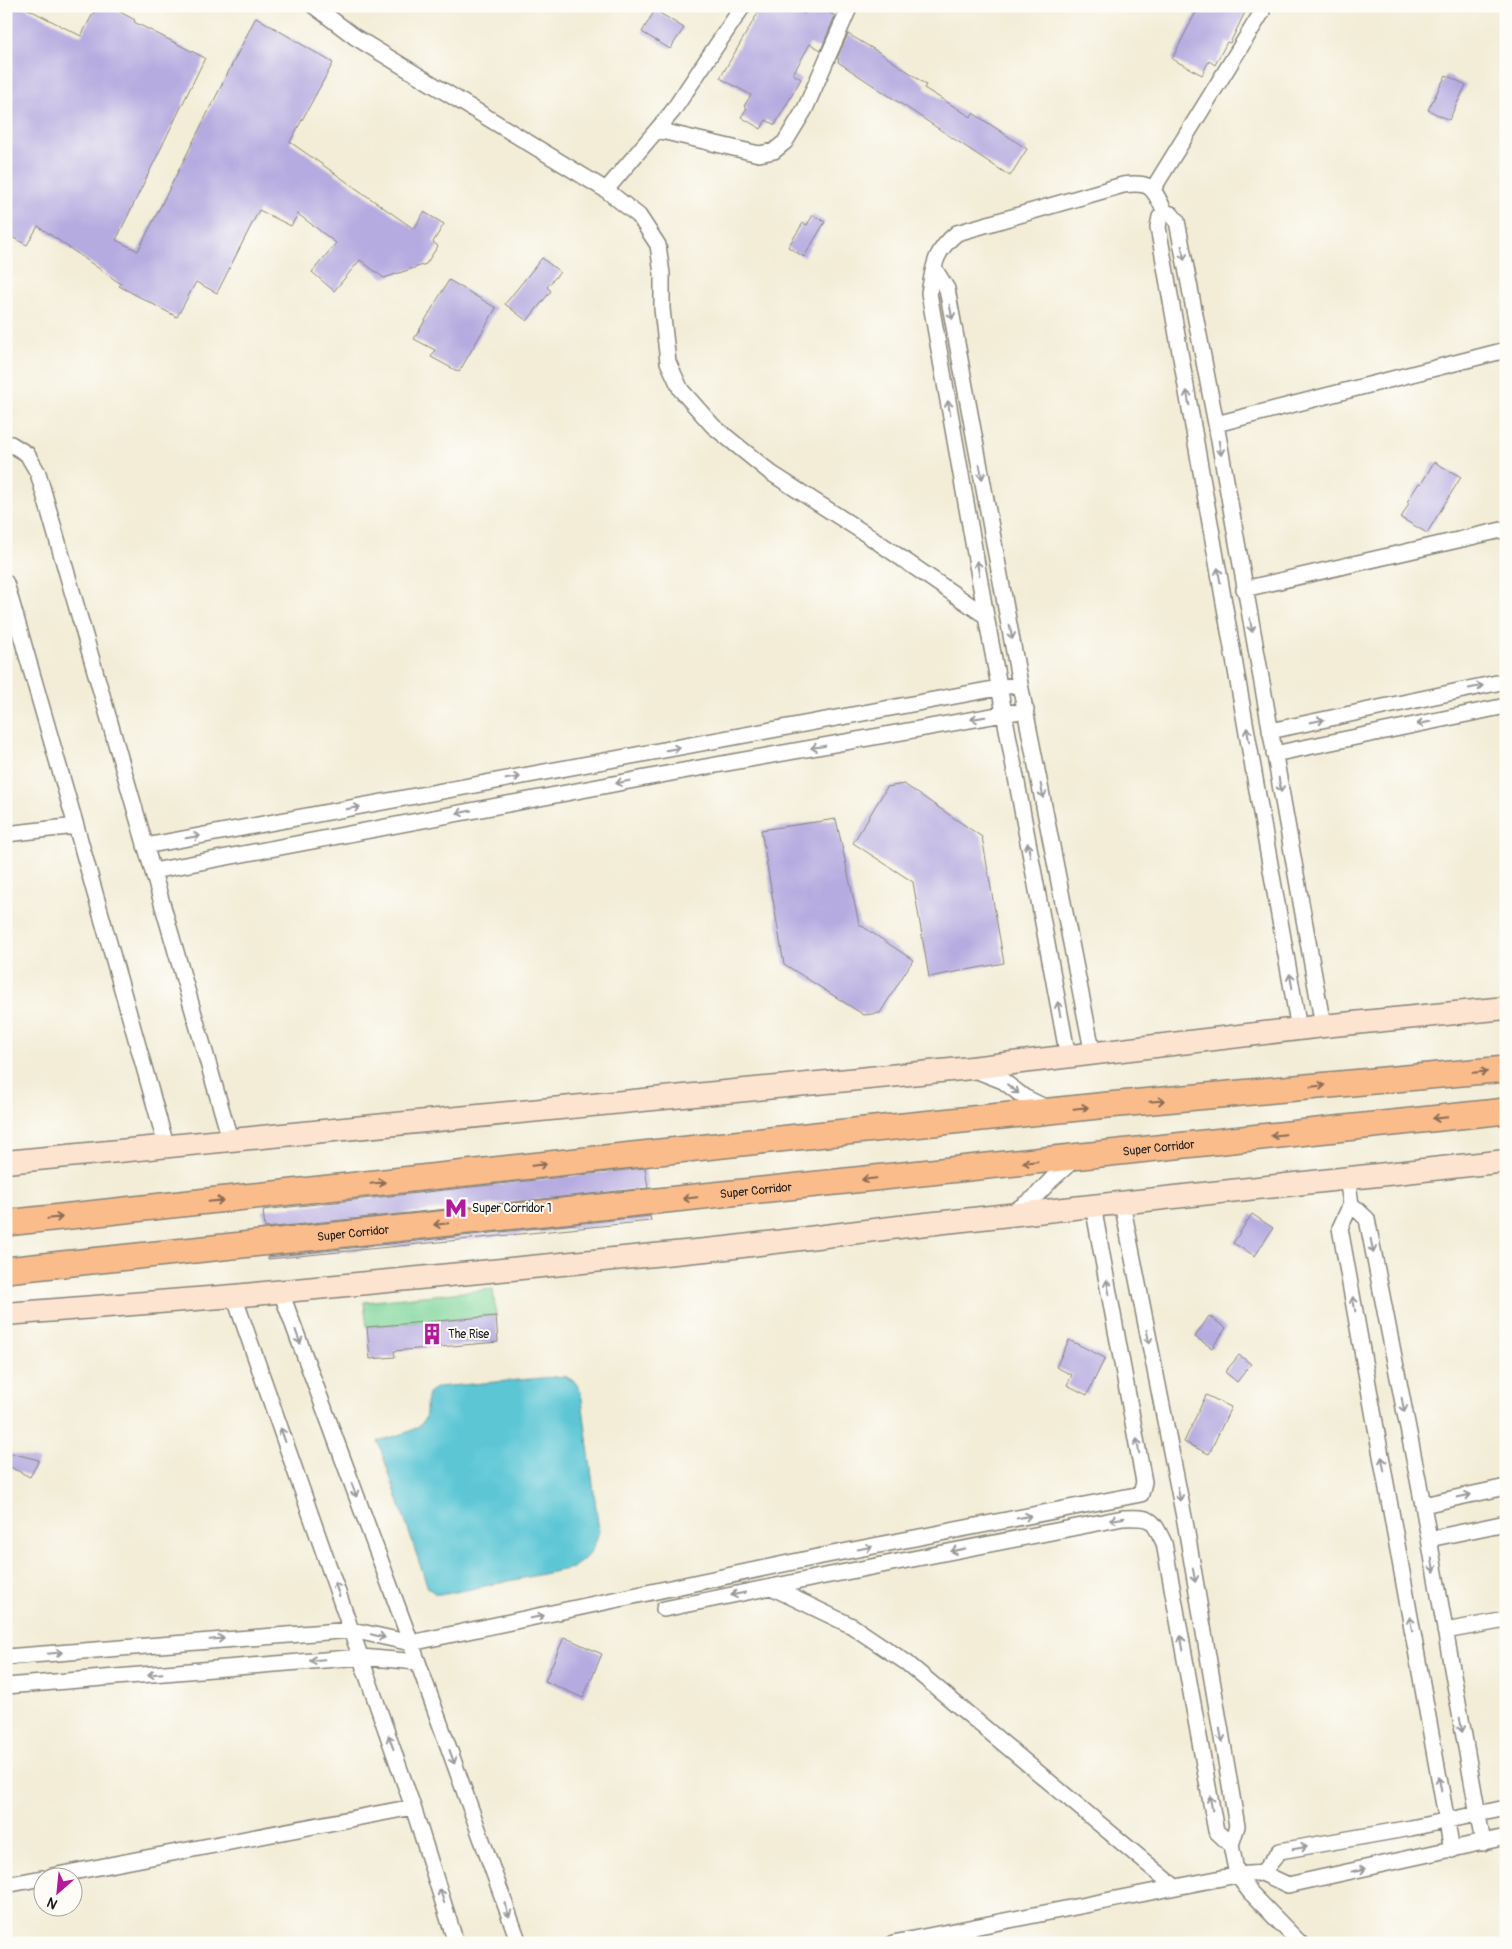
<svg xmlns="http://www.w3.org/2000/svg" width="1512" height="1949" font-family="Pangolin,sans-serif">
  <rect width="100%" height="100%" fill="#fdfcf7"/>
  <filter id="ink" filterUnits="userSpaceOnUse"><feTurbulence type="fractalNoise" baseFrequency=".02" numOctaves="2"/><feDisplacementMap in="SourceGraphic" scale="10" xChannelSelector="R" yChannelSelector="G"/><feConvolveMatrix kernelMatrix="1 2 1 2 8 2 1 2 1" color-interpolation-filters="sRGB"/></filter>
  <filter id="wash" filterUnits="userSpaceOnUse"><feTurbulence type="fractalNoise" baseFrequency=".0096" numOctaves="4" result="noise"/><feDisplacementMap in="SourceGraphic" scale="20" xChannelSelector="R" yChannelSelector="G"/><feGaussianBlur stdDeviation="1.12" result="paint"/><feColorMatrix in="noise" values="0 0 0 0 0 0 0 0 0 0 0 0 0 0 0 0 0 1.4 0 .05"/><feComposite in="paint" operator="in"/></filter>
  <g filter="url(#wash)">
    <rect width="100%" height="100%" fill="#f3edd7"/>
    <path fill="#7ed59a" stroke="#4d785b" d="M493 1289 496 1316 367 1327 364 1302Z"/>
    <path fill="#5bc6d5" stroke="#3c7178" d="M565 1376 575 1382 581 1392 599 1531C594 1550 589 1557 572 1568L446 1594H436L428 1588 378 1441C389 1438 415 1432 422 1423 432 1410 418 1395 438 1387Z"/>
    <g id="blocks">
      <path fill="#b5abe0" d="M6 6H22L81 36 97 6H109L135 20 134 22 205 58 116 240 138 251 256 17 333 63 290 142 414 229 424 212 444 224 433 242 438 246 426 264 384 278 360 260 334 291 312 272 336 243 298 214 291 226 259 210 217 293 196 282 177 317 119 286 121 284 38 226 27 245 6 234Z
        M762 6H793L804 14 809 6H819L835 16 821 50 810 44 793 74 801 79 775 125 766 120 761 129 741 117 747 108 744 106 751 95 720 78Z
        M1199 6H1248L1230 43 1227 42 1215 65 1209 61 1202 75 1172 59Z
        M655 10 684 28 670 49 642 32Z
        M848 34 882 54 910 73 926 85 924 88 971 117 973 113 1027 149 1010 176 838 62 839 59 837 58Z
        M1446 75 1466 85 1449 120 1428 110Z
        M813 215 825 222 804 257 788 247 803 223 807 225Z
        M542 258 560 272 547 287 551 291 527 321 505 304Z
        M449 280 496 308 459 372 431 357 435 350 414 339Z
        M1434 462 1461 477 1427 533 1401 518 1409 503 1407 502 1419 483 1421 484Z
        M904 784 982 837 1004 963 929 977 913 882 853 843 887 787Z
        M836 819 859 924 913 960 880 1013 864 1015 784 964 761 830Z
        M645 1168 648 1188 265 1228 263 1210Z
        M1252 1214 1273 1228 1255 1256 1233 1243Z
        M650 1216 651 1221 268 1259V1257Z
        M496 1316 498 1342 394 1351 395 1357 370 1359 367 1327Z
        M1209 1316 1226 1328 1212 1348 1195 1337Z
        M1069 1340 1105 1358 1087 1395 1067 1385 1072 1375 1056 1367Z
        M1239 1355 1251 1364 1237 1382 1225 1372Z
        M1206 1395 1231 1407 1209 1454 1184 1442Z
        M6 1452 39 1460 30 1477 6 1465Z
        M564 1637 602 1654 583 1698 545 1681Z"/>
    </g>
  </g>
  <g filter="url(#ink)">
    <use href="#blocks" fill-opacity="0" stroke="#88847a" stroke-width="1"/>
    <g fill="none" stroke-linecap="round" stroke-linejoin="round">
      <g stroke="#88847a" stroke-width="18">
        <path id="street" d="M314 6 355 37 606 190 672 112 743 6
          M657 130 759 154 774 151 785 142 805 109 850 6
          M1153 189 1262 12V6
          M606 190 639 216 658 245 662 274V309L668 362 681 390 713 426 771 473 869 536 986 616
          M1165 212 1160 217 1158 227 1299 1029
          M934 268 947 289 1020 684 1093 1055
          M1216 424 1506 350
          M6 445 11 444 27 454 38 473 230 1139
          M6 583 76 826
          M1244 589 1506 529
          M1270 731 1506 681
          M1274 754 1506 706
          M6 834 76 826 166 1145
          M145 846 1020 684
          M153 871 677 772 1026 710
          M1068 1057 986 616 929 293C934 265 934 252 957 233L1123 185C1152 181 1153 188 1165 212L1171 214 1177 221 1216 424 1323 1026
          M975 1070 1003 1081 1024 1097 1049 1109
          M1347 1178 1351 1204 1340 1228 1452 1850
          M1351 1204 1367 1219 1423 1505 1483 1843
          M1013 1212 1034 1198 1052 1179 1077 1157
          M281 1292 411 1643 519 1943
          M234 1296 413 1807 456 1943
          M1423 1505 1506 1487
          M1429 1539 1506 1523
          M771 1587 852 1626 907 1663 1175 1887
          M664 1609 820 1577 1123 1518C1152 1517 1152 1518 1164 1543L1216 1831 1231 1845
          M1445 1631 1506 1620
          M6 1657 352 1630 411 1643 817 1557 1141 1494 1144 1482 1093 1206
          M6 1686 361 1657 418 1662
          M1262 1873 1280 1851 1411 1828 1506 1808
          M1237 1875 1262 1873 1288 1885 1506 1837
          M1237 1875 1250 1892 1300 1943
          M52 1876 413 1807
          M6 1885 42 1878
          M893 1943 1237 1875 1231 1845 1237 1826 1186 1527 1122 1203"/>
      </g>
      <g stroke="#88847a" stroke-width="25">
        <path id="secondary" d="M6 1162 971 1068 1323 1026 1506 1008
          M6 1314 234 1296 726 1248 899 1227 1506 1161"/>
      </g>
      <g stroke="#88847a" stroke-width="28">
        <g id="primary">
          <path d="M6 1223 816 1135 1108 1105 1506 1069"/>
          <path id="s1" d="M6 1270 1506 1111"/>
        </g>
      </g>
      <use href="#street" stroke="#fff" stroke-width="15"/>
      <use href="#secondary" stroke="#fde4d1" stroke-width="22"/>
      <use href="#primary" stroke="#fabc8b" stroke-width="25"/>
    </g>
    <defs><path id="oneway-shaft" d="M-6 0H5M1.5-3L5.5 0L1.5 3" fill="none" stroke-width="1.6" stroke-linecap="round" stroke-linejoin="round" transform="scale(1.25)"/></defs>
    <g stroke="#999">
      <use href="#oneway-shaft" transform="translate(1183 253) rotate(79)"/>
      <use href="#oneway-shaft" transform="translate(951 312) rotate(79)"/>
      <use href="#oneway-shaft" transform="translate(1188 398) rotate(-100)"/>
      <use href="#oneway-shaft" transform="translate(949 408) rotate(-100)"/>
      <use href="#oneway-shaft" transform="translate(1220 448) rotate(80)"/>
      <use href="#oneway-shaft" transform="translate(981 472) rotate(79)"/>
      <use href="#oneway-shaft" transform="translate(978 568) rotate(-100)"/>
      <use href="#oneway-shaft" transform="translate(1219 575) rotate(-100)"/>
      <use href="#oneway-shaft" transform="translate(1251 625) rotate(80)"/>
      <use href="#oneway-shaft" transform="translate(1011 632) rotate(79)"/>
      <use href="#oneway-shaft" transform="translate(1476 687) rotate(-12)"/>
      <use href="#oneway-shaft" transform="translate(978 718) rotate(170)"/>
      <use href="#oneway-shaft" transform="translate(1317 721) rotate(-12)"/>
      <use href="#oneway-shaft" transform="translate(1424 723) rotate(168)"/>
      <use href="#oneway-shaft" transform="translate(1248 735) rotate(-100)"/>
      <use href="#oneway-shaft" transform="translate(818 747) rotate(170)"/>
      <use href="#oneway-shaft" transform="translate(673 749) rotate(-10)"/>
      <use href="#oneway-shaft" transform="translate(513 778) rotate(-10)"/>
      <use href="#oneway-shaft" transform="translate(623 782) rotate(169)"/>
      <use href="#oneway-shaft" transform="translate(1280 785) rotate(80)"/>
      <use href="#oneway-shaft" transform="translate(1042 791) rotate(79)"/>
      <use href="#oneway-shaft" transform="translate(353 808) rotate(-10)"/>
      <use href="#oneway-shaft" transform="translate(464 812) rotate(169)"/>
      <use href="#oneway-shaft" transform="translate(193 837) rotate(-10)"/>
      <use href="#oneway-shaft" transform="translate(1029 850) rotate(-101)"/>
      <use href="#oneway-shaft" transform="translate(1291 981) rotate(-100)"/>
      <use href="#oneway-shaft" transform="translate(1059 1009) rotate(-101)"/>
      <use href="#oneway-shaft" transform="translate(1013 1089) rotate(38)"/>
      <use href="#oneway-shaft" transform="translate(1372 1246) rotate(79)"/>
      <use href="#oneway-shaft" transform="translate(1108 1287) rotate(-101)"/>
      <use href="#oneway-shaft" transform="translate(1354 1304) rotate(-100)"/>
      <use href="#oneway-shaft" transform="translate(298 1337) rotate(70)"/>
      <use href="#oneway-shaft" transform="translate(1148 1337) rotate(79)"/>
      <use href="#oneway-shaft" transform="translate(1403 1405) rotate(79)"/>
      <use href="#oneway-shaft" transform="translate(283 1435) rotate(-109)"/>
      <use href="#oneway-shaft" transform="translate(1138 1446) rotate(-100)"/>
      <use href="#oneway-shaft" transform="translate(1383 1464) rotate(-100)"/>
      <use href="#oneway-shaft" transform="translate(354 1490) rotate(70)"/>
      <use href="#oneway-shaft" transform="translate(1179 1494) rotate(79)"/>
      <use href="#oneway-shaft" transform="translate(1464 1496) rotate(-12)"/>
      <use href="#oneway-shaft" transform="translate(1024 1517) rotate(-11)"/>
      <use href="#oneway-shaft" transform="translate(1117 1519) rotate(170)"/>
      <use href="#oneway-shaft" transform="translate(865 1548) rotate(-11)"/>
      <use href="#oneway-shaft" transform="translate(958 1550) rotate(169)"/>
      <use href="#oneway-shaft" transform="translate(1433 1565) rotate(80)"/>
      <use href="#oneway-shaft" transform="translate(1194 1575) rotate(80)"/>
      <use href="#oneway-shaft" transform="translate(337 1589) rotate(-109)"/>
      <use href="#oneway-shaft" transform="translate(738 1594) rotate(168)"/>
      <use href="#oneway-shaft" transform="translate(537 1617) rotate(-12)"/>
      <use href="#oneway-shaft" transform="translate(1411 1624) rotate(-100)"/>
      <use href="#oneway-shaft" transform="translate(378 1636) rotate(13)"/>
      <use href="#oneway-shaft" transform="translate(217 1639) rotate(-5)"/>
      <use href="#oneway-shaft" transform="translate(1182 1643) rotate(-100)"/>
      <use href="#oneway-shaft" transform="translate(55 1653) rotate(-5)"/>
      <use href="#oneway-shaft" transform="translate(317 1660) rotate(175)"/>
      <use href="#oneway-shaft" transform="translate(155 1674) rotate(175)"/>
      <use href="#oneway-shaft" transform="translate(1461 1725) rotate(80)"/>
      <use href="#oneway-shaft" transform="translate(1221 1735) rotate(80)"/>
      <use href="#oneway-shaft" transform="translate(391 1742) rotate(-109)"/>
      <use href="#oneway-shaft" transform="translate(452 1757) rotate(70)"/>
      <use href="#oneway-shaft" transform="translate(1440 1784) rotate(-100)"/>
      <use href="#oneway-shaft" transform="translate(1211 1803) rotate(-100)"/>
      <use href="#oneway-shaft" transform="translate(1300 1848) rotate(-10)"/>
      <use href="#oneway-shaft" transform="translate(1359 1870) rotate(-12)"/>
      <use href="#oneway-shaft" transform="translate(442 1896) rotate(-108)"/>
      <use href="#oneway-shaft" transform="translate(507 1910) rotate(70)"/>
    </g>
    <g stroke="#8b6c54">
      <use href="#oneway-shaft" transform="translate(1480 1072) rotate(-5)"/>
      <use href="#oneway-shaft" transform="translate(1318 1086) rotate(-5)"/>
      <use href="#oneway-shaft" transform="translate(1157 1101) rotate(-5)"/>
      <use href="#oneway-shaft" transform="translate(1081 1108) rotate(-6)"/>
      <use href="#oneway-shaft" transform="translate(1440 1118) rotate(174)"/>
      <use href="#oneway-shaft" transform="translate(1278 1135) rotate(174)"/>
      <use href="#oneway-shaft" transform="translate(1030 1162) rotate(174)"/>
      <use href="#oneway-shaft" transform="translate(539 1165) rotate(-6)"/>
      <use href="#oneway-shaft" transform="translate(869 1179) rotate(174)"/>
      <use href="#oneway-shaft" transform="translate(378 1183) rotate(-6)"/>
      <use href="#oneway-shaft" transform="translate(690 1198) rotate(174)"/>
      <use href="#oneway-shaft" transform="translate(216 1201) rotate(-6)"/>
      <use href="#oneway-shaft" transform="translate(55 1218) rotate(-6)"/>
      <use href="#oneway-shaft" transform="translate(441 1224) rotate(174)"/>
    </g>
  </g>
  <defs>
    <g id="metro-bare" transform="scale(1.725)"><path d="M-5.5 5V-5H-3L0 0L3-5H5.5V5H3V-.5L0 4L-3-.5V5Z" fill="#b5179e" stroke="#fdfcf7" stroke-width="2.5" paint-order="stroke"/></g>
    <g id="building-bare" transform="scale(1.725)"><path d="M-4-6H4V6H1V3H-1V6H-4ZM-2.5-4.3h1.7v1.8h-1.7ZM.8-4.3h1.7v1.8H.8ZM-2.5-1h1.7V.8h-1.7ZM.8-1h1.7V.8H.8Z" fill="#b5179e" stroke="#fdfcf7" stroke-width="2.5" paint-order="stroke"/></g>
  </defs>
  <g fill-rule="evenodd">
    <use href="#metro-bare" x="456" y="1208"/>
    <use href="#building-bare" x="432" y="1334"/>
  </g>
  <g text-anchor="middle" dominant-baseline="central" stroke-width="4" stroke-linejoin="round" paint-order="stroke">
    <g font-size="12" fill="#1c1c1c" stroke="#fdfcf7">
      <text stroke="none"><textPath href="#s1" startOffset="1159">Super Corridor</textPath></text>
      <text stroke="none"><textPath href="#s1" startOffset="754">Super Corridor</textPath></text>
      <text stroke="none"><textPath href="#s1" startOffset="349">Super Corridor</textPath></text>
    </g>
    <g font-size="12" fill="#1c1c1c" stroke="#fdfcf7" text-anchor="start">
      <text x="472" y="1208">Super Corridor 1</text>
      <text x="448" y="1334">The Rise</text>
    </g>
  </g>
  <rect width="1512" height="1949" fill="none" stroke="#fdfcf7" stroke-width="25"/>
  <g transform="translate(58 1892) rotate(207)"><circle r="24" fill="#fdfcf7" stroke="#a3a29f"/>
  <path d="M0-4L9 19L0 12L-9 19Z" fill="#b5179e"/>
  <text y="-8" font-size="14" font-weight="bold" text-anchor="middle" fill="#1c1c1c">N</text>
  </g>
</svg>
